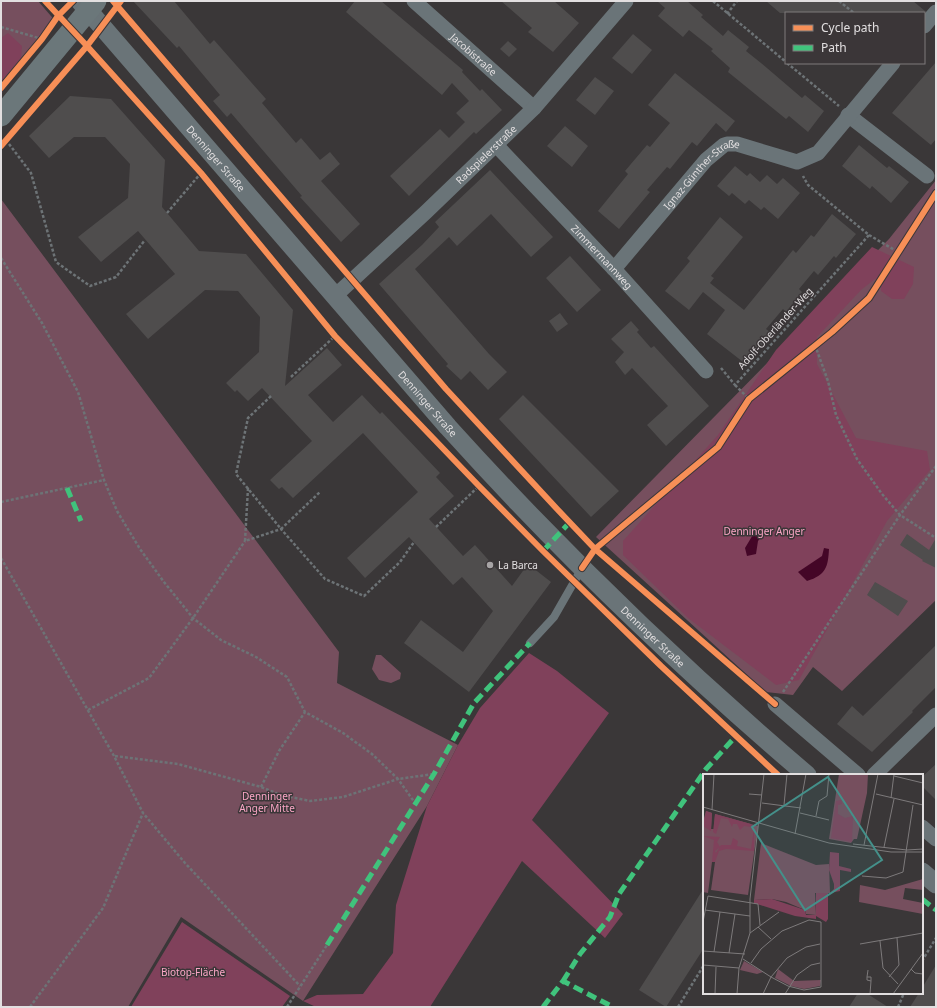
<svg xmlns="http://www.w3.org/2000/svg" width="937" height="1008" font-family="'Noto Sans',sans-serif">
  <rect width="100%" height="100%" fill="#3a3738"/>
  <path fill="#764f5e" d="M1 1H38L57 23 1 94Z
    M936 180V600L842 691 813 667 793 695 766 692 596 537 889 239Z
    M1 199 339 652 337 683 458 745 427 806 303 1001 181 917 128 1007H1Z
    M376 655H381L401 673 400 679 391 683 379 680 372 669Z"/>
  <path fill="#80415b" d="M8 33 22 46 21 58 1 82V38Z
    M872 247 914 267 913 284 904 299H892L881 291V280L875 279 861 290 817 337V364L856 438 927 451 930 470 887 521 799 680 776 685 688 618 623 555V541L718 435 776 350Z
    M529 653 557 671 609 713 532 820 623 914 605 938 522 861 430 1007H316L303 1001 317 995 363 994 393 953 396 905 427 806 458 745 480 708Z
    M182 922 290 996 282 1007H131Z"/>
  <path fill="#440627" d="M761 527 765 532 758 541 756 554 747 556 745 548 754 533Z
    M824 548 829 549C828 567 826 575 807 581L798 572 822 556Z"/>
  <path fill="#4f4d4d" d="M133 1H174L210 44 214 40 266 99 262 103 296 143 301 138 320 160 330 152 340 164 321 181 360 224 341 242 300 197 302 196 231 113 227 117 213 101 220 95 179 46 177 48Z
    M355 1H381L463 70 462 72 480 91 482 89 502 110 476 134 474 132 409 196 390 176 440 129 449 138 465 122 456 113 469 101 452 83 442 95 346 12Z
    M501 1H554L579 23 553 52 528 32 532 28Z
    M657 1H687L703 15 701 17 723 36 728 30 749 47 746 51 761 63 802 98 805 95 824 111 808 132 789 116 786 119 728 72 730 68 711 51 713 49 689 30 683 37 658 16 665 8Z
    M766 1H913L925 11 923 13H780Z
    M633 34 652 50 632 74 612 58Z
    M508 41 517 49 509 57 500 49Z
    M936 62V139L931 145 892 113Z
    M675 73 735 121 726 132 716 123 697 146 692 142 670 169 667 167 647 190 650 192 619 229 598 211 628 174 625 171 647 145 650 147 670 123 648 105Z
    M595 77 614 91 595 115 576 100Z
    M70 96 111 99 165 160 162 207 199 251 246 254 293 310 285 386 327 348 342 365 308 395 333 422 362 395 380 414 382 412 440 473 436 477 454 496 429 519 463 556 475 545 512 586 528 564 551 582 469 692 404 643 421 620 463 652 493 611 462 577 453 585 409 537 365 578 347 558 418 492 363 433 293 498 282 487 279 489 270 480 312 441 262 388 248 401 237 390 235 392 226 383 259 352 260 317 238 291 205 290 148 339 126 314 175 274 138 231 101 262 78 237 128 198 130 164 105 137H74L49 158 29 136Z
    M565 126 588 146 572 167 547 146Z
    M859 145 887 168 889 166 909 182 891 203 872 186 870 189 842 166Z
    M735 166 747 176 750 173 760 182 767 175 777 184 783 178 800 193 778 219 764 207 761 210 749 200 745 204 732 193 729 196 717 186Z
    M490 170 553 237 531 257 491 214 457 246 449 237 415 269 489 354 507 372 488 390 470 371 461 380 446 366 448 364 379 284 422 245 439 227 435 222Z
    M832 214 856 234 836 258 834 256 818 275 814 271 799 289 802 292 786 312 783 309 766 329 771 333 747 365 707 334 725 310 703 292 689 310 665 291 690 261 687 258 720 217 743 237 711 276 714 278 710 283 744 310 793 250 796 253 811 235 814 237Z
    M570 256 601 290 577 312 546 278Z
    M560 313 568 324 557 332 549 321Z
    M631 321 639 330 637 332 651 348 654 346 709 406 666 446 647 425 668 406 632 368 625 375 615 362 624 352 611 339Z
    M523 395 619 491 591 517 499 419Z
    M907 534 929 550 936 538V568L922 561 923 560 900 545Z
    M875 582 908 601 898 616 867 595Z
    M936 645V687L912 711 913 712 872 752 837 724 852 706 863 716Z
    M936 764V800L922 786V777Z
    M704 888V948L666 1007 639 990Z
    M936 965V1007H910L919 993H922V988Z
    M858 993H866L888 1007H849Z"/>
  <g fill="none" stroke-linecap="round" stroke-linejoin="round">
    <path stroke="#6d7376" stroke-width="2.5" stroke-dasharray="3 2" stroke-linecap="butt" d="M713 1 786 62
      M839 1 854 13
      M727 14 737 1
      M1 27 42 39
      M787 63 839 106
      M6 140 31 173 56 262 90 286 116 277 145 240
      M167 213 201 173
      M869 235 898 252
      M1 258 42 323 78 392 104 480 117 511 140 549 164 582 193 618 221 640 256 657 287 677 305 712 343 733 372 754 398 779 434 774
      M815 345 828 381 836 415 857 459 882 494 900 515 936 538
      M721 368 735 385 869 235 808 185 803 176
      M291 377 335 336
      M735 385 749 399
      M271 396 248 418 236 474 281 529 320 492
      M248 488 245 541 281 529 325 579 364 596 400 562 414 542
      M1 502 104 480
      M436 527 479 486
      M1 558 114 756 143 813 185 863 300 986
      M783 692 900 515 936 466
      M88 710 149 678 193 618 245 541
      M115 756 178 764 261 787 281 795 310 801 343 797 398 779 415 803
      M261 787 279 751 305 712
      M922 961 936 938
      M30 1007 103 908 143 813
      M287 1007 327 945
      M678 1007 704 965
      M898 1007 904 993"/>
    <path stroke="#6a7478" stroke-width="8" d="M530 643 554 617 582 568"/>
    <g stroke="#6a7478" stroke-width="15">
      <path id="s1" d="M414 1 534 108"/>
      <path d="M924 26 936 12"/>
      <path d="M848 115 927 176"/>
      <path id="s2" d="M496 145 614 269 706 371"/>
      <path id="s3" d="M614 269 706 160 724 145 727 144H737L797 162 818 153 893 63"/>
      <path id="s4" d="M335 296 426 212 534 108 626 1"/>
      <path d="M775 704 858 775"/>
      <path d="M874 775 936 715"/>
      <path d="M922 827 936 839"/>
    </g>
    <g stroke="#6a7478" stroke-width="19">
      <path id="s5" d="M80 1 448 427C560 551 680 667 807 775"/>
      <path d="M922 872 936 884"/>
    </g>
    <path stroke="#6b777a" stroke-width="21" d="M1 116 96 1"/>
    <path stroke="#40c37c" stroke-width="5" stroke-dasharray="10 5" stroke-linecap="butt" d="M67 488 81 521
      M543 551 570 522
      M922 899 936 910
      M327 945 434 774 474 703 530 643
      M563 981 580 954 610 917 619 894 706 769 736 736
      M543 1007 563 981 613 1007"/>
    <g stroke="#3b3638" stroke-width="8">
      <path id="cycleway" d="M45 1 87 46 201 173 335 336 479 486 543 551 661 666 778 775
        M113 1 446 389 558 510 595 549 775 704
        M1 88 42 39 58 16 73 1
        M1 146 87 46 121 1
        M582 568 595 549 718 447 749 399 832 332 869 298 936 193"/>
    </g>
    <use href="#cycleway" stroke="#f78f57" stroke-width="6"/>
  </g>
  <circle fill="#a7a4a5" stroke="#3b3638" stroke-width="1.5" cx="490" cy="565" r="4"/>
  <g text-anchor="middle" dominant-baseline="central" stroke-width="3" stroke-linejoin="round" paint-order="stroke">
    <g font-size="10" fill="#e2dfe0" stroke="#3b3638">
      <text stroke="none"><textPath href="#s1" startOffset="80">Jacobistraße</textPath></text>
      <text stroke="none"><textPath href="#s4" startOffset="207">Radspielerstraße</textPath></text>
      <text stroke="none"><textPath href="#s5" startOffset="208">Denninger Straße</textPath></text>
      <text stroke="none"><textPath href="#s3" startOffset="131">Ignaz-Günther-Straße</textPath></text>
      <text stroke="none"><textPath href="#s2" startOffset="154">Zimmermannweg</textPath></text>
      <text transform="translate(775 328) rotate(-48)">Adolf-Oberländer-Weg</text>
      <text stroke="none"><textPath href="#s5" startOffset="532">Denninger Straße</textPath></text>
      <text stroke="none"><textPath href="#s5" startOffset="856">Denninger Straße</textPath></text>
    </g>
    <g font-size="10" fill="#fba6c6" stroke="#3b3638">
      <text x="764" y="531">Denninger Anger</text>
      <text x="267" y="796">Denninger<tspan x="267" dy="12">Anger Mitte</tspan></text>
      <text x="193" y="972">Biotop-Fläche</text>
    </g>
    <g font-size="10" fill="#e2dfe0" stroke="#3b3638" text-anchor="start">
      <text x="498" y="565">La Barca</text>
    </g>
  </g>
  <g transform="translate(703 774)">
    <rect width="220" height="220" fill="#3a3738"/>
    <path d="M136 0H165L164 19 154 65H151L148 69 126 65ZM3 37 9 39 8 55H11L12 40 55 52 45 121 8 116 12 88H9L5 119 0 118V48ZM58 69 113 91 126 90 127 119H112L113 141 103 140 102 136 83 128 69 125 51 126ZM220 105V116L202 114 200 125 220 129V140L156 128 157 111 182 116ZM41 187 60 198 54 200 37 196ZM75 195 91 207 118 206 117 212 101 215 88 212 72 204Z" fill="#764f5e"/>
    <path d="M138 26 139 30 135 31V40L142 44 150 42 149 68 128 64 133 27ZM3 37 9 39 8 57 0 52ZM12 40 48 50 49 53 41 52 37 56 34 50H30L29 53 25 45 18 44 13 60 10 58ZM51 55V77L23 75 16 77 12 88H9L11 66 0 62 17 63 14 68 17 73 12 77 13 79 18 71H28L30 64 35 67 34 72 48 75ZM127 78 136 79V92L148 95V98L137 96V117L127 119 131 115V110L126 96ZM113 119H125V145L123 148 113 142V145L92 142 51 129V126L69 125 102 136 103 141H113Z" fill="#80415b"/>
    <path fill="none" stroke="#7d7a7b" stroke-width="1" d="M191 2 220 9M46 20 59 21M173 20 220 31M188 24 191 0M59 29 98 34M81 31 84 0M0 33 126 69 188 78H220M9 36 11 0M97 39 126 46M113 42 116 27 124 22 126 0M92 60 103 0M150 70 204 76 220 75M161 71 175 0M181 73 191 25M159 102 183 104 200 98 210 31M2 136 47 142M0 148 5 122 55 130 57 151M55 153 68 165M47 159 76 138M177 167 180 194 195 210M157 170 220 159M0 177 42 180M11 178 17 138M26 179 32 140M40 185 68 203 85 212 101 216 118 213V148L106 146 79 157 58 175 48 189M0 191 36 194M208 195 212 199 220 200M165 196 164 203H168V207M164 203V206L168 207 167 220M186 203 196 191 194 164M12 220 13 193M34 220 36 194 47 159V125L61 0M60 220 68 203 84 184 103 173 117 170M82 220 94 201 108 191 117 189M190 220 220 179"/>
    <path fill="#44908a" fill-opacity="0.15" stroke="#44908a" stroke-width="2" d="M125 3 179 86 102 136 49 53Z"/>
    <rect width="220" height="220" fill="none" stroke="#e2dfe0" stroke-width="2"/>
  </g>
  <rect width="937" height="1008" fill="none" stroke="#e2dfe0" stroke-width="4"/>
  <rect x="785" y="12" width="140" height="52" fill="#3b3638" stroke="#7e7a7b"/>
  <rect x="793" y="25" width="20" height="6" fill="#f78f57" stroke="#7e7a7b"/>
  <text x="821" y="32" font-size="12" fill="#e2dfe0">Cycle path</text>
  <rect x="793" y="45" width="20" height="6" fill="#40c37c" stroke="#7e7a7b"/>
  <text x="821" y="52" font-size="12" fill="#e2dfe0">Path</text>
</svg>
